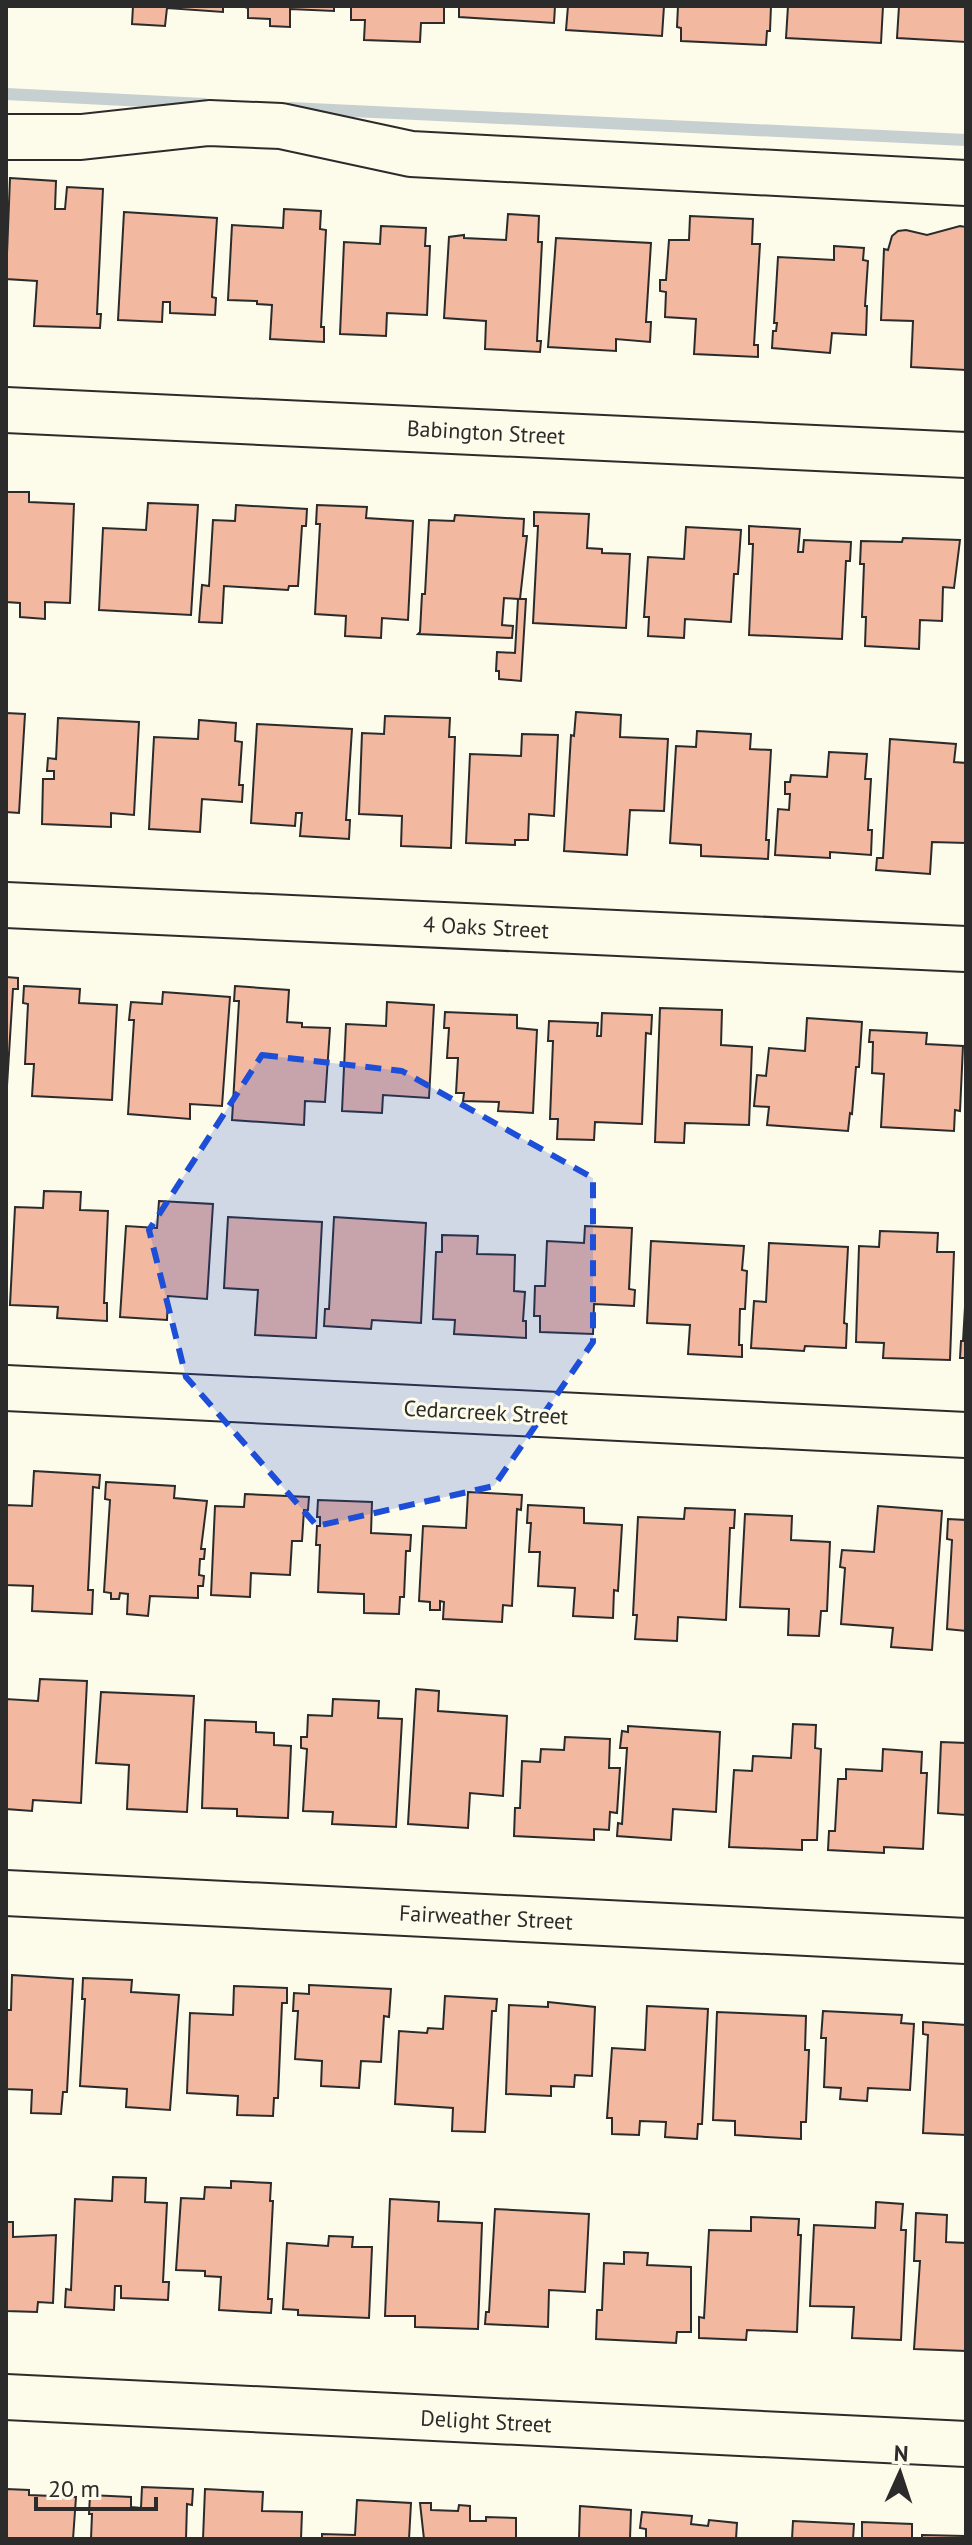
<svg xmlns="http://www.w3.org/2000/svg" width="972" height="2545" font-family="'PT Sans',sans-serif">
  <rect width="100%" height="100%" fill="#fdfbea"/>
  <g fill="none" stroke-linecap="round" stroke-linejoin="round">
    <path stroke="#c7d0d0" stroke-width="12" d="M6 94 204 104
      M290 108 966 140"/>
  </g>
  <path fill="#f2b8a0" stroke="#2b2b2b" stroke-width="2" d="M133 6H223V12L167 8 165 26 132 24Z
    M242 6H334V11L290 9V27L270 26V19L248 18V8Z
    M351 6H444V23H421L420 42 364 40 365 20H351Z
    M459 6H555L554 23 459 17Z
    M568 6H664L662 36 566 30Z
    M678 6H771L770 31H767L766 45 681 41V28L677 27Z
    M788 6H883L881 43 786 38Z
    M899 6H966V42L897 38Z
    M10 178 56 181 55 209H65L67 187 103 189 97 314H101L100 328 34 326 37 281 6 279Z
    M284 209 321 211 320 229 326 230 321 327H324V342L270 339 272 305 257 304V301L228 300 232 225 283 228Z
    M124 212 217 218 212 297 216 298 215 315 170 313V302H163L162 322 118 320Z
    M508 214 539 216 538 242H542L537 341H541L540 352 485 349 486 321 444 318 449 237 464 235V238L506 240Z
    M690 216 753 219 752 244H760L754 345H758V357L694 354 696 319 665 317 666 292 660 291V280H666L669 240H689Z
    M381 226 426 228 425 246H430L427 315 387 313 386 336 340 334 344 242 380 244Z
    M960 226 966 227V370L911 367 913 321 881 320 884 249 888 250 892 236 898 231 906 230 927 235Z
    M556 238 651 243 646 322H651L650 342 616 339V351L548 347Z
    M834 246 864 248 863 260 868 261 865 306H867L866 335 832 333 830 353 772 348 773 331H776L777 323H774L778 257 834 260Z
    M6 492H29V502L74 504 70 603 45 602V619L20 617V603L6 602Z
    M148 503 198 505 191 615 99 610 103 528 146 530Z
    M236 505 307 509 306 526H302L298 586H289L288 590 224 586 222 623 199 622 202 585 209 586 213 520 235 521Z
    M317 505 367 507 366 518 413 521 408 620 382 618 381 638 345 636 346 616 315 614 320 524H316Z
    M534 512 589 514 587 548 602 549V553L630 554 626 628 533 623 538 526H534Z
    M455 515 524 519 523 536H527L520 599H526L521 681 499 679V671H496L497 652 515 653 518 599 504 598 502 625 513 626 512 638 418 634 420 632 422 594H425L429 520 454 521Z
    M749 526 800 529 798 552H803L804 540 851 542 850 561H846L842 639 749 635 753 544H749Z
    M686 527 741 530 738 574H734L731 622 685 619 684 638 648 636 649 617H644L648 557 684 559Z
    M903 538 960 540 954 588 943 587 942 621 920 620 919 649 865 646 866 617H862L864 564H860L861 541 902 542Z
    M576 712 621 715 620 737 668 739 664 811 630 810 627 855 564 851 571 735 574 736Z
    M6 713 25 714 19 813 6 812Z
    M385 716 450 718 449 737H455L451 848 401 846 402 816 359 814 362 733 384 734Z
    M58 718 139 722 134 815 111 813V827L42 824 43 779H54V771H47L48 758 56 759Z
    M199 720 236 723 235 741 242 742 239 785H243L242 802 202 799 200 832 149 829 154 737 198 739Z
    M257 724 352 729 346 820H350L349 839 300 836 302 813H296L295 826 251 823Z
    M697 731 751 734 750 749 771 750 766 840H769L768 859 701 856V845L670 843 676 746 696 747Z
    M522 734 558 735 554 816 529 814 528 840H515V845L466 843 470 754 521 756Z
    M890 739 956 744 954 762 966 763V843L932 842 930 874 876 870 877 858H883Z
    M829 752 867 754 865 779H871L868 830H872L871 855 830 852V858L775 855 778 809 789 810 790 794H785V782H790L791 775 827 777Z
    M6 977 18 978V989H13L7 1086Z
    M24 986 80 989 79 1003 117 1005 112 1100 32 1096 34 1064H25L28 1004 23 1003Z
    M235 986 289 990 287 1022 302 1023V1027L330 1028 325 1102 305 1101 304 1125 232 1120 239 1001H234Z
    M163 992 230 997 222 1106 190 1104V1119L128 1114 134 1020H129L131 1002 162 1004Z
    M387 1002 434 1005 429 1098 383 1095 382 1113 342 1111 346 1024 386 1026Z
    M660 1008 722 1010 721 1045 752 1047 749 1125 685 1123 684 1143 655 1142Z
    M445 1012 517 1015V1028L537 1030 533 1113 498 1111 499 1102 463 1101 464 1093H456L458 1058H447L449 1028H444Z
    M602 1013 652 1015 651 1034 646 1033 642 1124 595 1122 594 1140 557 1139 558 1119H550L553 1041H548L549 1021 598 1023 597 1036H601Z
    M807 1018 862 1022 859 1067H856L852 1114 850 1113 848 1131 767 1125 769 1107 754 1106 757 1075 766 1076 769 1048 805 1051Z
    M870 1030 927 1033 926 1044 963 1046 960 1111 955 1110 954 1131 881 1127 884 1074 872 1073 873 1042H869Z
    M44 1191 81 1192 80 1210 108 1211 104 1303H107V1321L57 1318 58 1307 10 1305 15 1207 43 1208Z
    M159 1201 213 1204 207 1299 168 1296 167 1320 120 1317 126 1226 157 1228Z
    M228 1217 322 1222 316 1338 255 1335 258 1290 224 1288Z
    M334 1217 426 1223 421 1323 372 1320 371 1329 324 1326 325 1309H329Z
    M585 1226 632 1228 629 1289 635 1290 634 1306 594 1304 593 1334 540 1332V1316H534L535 1286H545L547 1241 584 1243Z
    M880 1231 938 1233 937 1252H954L950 1360 883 1358 884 1343 856 1342 859 1246 879 1247Z
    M442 1235 478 1236 477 1254 515 1255 514 1291 525 1292 523 1321H526V1338L454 1334 455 1320 433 1319 436 1252H442Z
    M651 1241 744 1246 742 1270 747 1271 745 1309H740L739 1345H742V1357L688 1354 690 1325 647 1323Z
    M769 1243 848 1247 844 1323 847 1324 846 1348 805 1346 804 1351 751 1348 754 1301 766 1302Z
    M966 1290V1358H960L961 1341H963Z
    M34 1471 100 1475 99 1488 93 1487 88 1590H93L92 1614 32 1611 33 1586 6 1585V1505L32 1506Z
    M106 1482 175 1486 174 1498 207 1501 201 1549H205L204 1559H200L199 1575 204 1576 203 1586H198V1598L150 1596 148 1616 127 1614 128 1594 120 1593 119 1599H111V1593L104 1592 110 1500 105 1499Z
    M468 1492 522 1495 521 1510 517 1509 512 1606 503 1605 502 1622 443 1619 444 1602 440 1601V1610H430V1602L419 1601 423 1526 466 1528Z
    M245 1494 309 1497 308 1510H304L302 1541H292L290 1575 251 1573 250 1597 211 1595 215 1506 244 1507Z
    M318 1500 372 1502 371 1533 411 1535 410 1551H406L404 1597H400L399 1614 364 1613V1594L318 1592 320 1545H316L317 1526H320V1517H317Z
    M528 1505 584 1508V1523L622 1525 618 1591 614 1590 613 1618 573 1616 575 1588 538 1586 540 1552H529L531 1523H527Z
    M878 1506 942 1511 932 1650 891 1647 893 1628 841 1624 845 1568 840 1567 842 1550 874 1552Z
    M685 1508 735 1510 734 1528H730L726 1620 678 1617 677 1641 635 1639 637 1615H633L638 1517 684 1519Z
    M745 1514 792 1516 791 1540 830 1542 827 1611H821L819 1636 788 1635 789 1609 740 1607Z
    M948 1519 966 1520V1631L947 1629 952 1540 947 1539Z
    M40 1679 87 1681 81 1803 33 1800 32 1811 6 1809V1699L38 1701Z
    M416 1689 439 1691 438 1711 507 1716 503 1796 470 1793 468 1828 408 1824Z
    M101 1692 194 1696 187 1812 127 1809 129 1765 96 1763Z
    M333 1699 379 1701 378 1718 402 1719 396 1827 332 1824 333 1812 303 1811 307 1749 301 1748V1737H307L308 1715 332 1716Z
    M205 1720 256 1722V1732L274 1733V1745L291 1746 288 1818 237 1816V1809L202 1808Z
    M793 1724 816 1725 815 1748 821 1749 817 1840H802V1850L729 1847 734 1770 752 1771 753 1756 791 1758Z
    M628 1726 720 1732 716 1812 673 1809 671 1840 617 1836 618 1823 622 1824 627 1748H620L622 1731 628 1732Z
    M565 1737 610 1739 609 1768H620L617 1813 610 1812 609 1830 594 1829V1840L514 1836 515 1808H520L522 1761 540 1762 541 1749 564 1750Z
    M941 1742 966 1743V1815L938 1813Z
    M883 1749 922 1752 921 1773H927L923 1849 884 1847V1853L828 1850 829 1831H835L838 1779H846V1769L882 1771Z
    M12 1975 73 1979 67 2092H63L61 2114 31 2113 32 2090 6 2089V2010H11Z
    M83 1978 132 1980 131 1992 179 1995 170 2110 126 2107 127 2089 80 2086 85 1999H82Z
    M309 1985 391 1989 389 2017 384 2016 381 2062 361 2061 359 2088 321 2086 322 2061 295 2059 298 2011H293L294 1993 309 1994Z
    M234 1986 287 1988V2003H282L278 2098H274L273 2116 237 2115 238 2096 187 2093 190 2013 233 2015Z
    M445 1996 497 1999 496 2011H492L485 2132 452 2131 453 2108 395 2104 399 2031 427 2033 428 2028 443 2029Z
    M548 2002 595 2007 592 2076 575 2075 574 2087 551 2086V2096L506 2094 509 2005 548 2007Z
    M647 2006 708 2009 702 2124H698L697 2139 665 2137 666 2122 640 2121 639 2135 612 2134V2118H607L612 2048 645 2050Z
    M823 2011 902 2015 901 2023 914 2024 910 2090 868 2088 867 2101 840 2099 841 2088 824 2087 826 2038H821Z
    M717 2012 806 2016 805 2050H809L806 2122H801V2139L735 2135V2121L713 2120Z
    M923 2022 966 2025V2135L923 2133 928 2035 923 2034Z
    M113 2177 146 2178 145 2202 167 2203 163 2282H169L168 2300 121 2298V2286H115L114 2310 65 2307 66 2289 71 2290 75 2199 112 2201Z
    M231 2181 271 2183 270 2201H273L268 2299H272L271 2313 219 2310 221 2277 205 2276V2271L176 2270 181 2198 204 2199 205 2187 231 2188Z
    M390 2199 439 2202 438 2221 482 2223 478 2329 415 2327V2316H385Z
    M876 2202 903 2204 901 2230H906L901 2340 852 2338 854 2307 810 2306 814 2225 875 2228Z
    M495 2209 589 2214 585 2292 549 2290 548 2327 485 2324 486 2312H489Z
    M916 2213 947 2215 946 2242 966 2243V2351L914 2349 920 2261H914Z
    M751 2217 799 2219 798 2235H801L797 2332 747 2330 746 2340 699 2338V2317L704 2318 709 2230 751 2231Z
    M6 2222H13V2237L56 2235 53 2303 38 2302 37 2312 6 2311Z
    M329 2236 353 2237 352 2247H372L369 2318 298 2315V2310L283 2309 287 2243 328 2246Z
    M624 2252 648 2253 647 2265 691 2267V2332H677L676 2343 596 2339 597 2310H602L604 2263 624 2264Z
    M142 2487 193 2489 192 2505 187 2504 186 2539H91L92 2514H89L90 2495 131 2497V2507L141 2508Z
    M6 2489 29 2490V2495L76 2497 73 2539H6Z
    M205 2489 263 2492 262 2511 302 2512 301 2539H203Z
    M357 2500 411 2503 409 2539H322V2534L355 2535Z
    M420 2503H431V2510L458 2511 459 2505 470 2506V2521H486V2517L516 2518V2539H424Z
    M580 2506 631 2510 630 2539H579Z
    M642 2512 692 2516 691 2524 708 2526 709 2520 737 2523 736 2539H646V2529L640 2528Z
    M793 2521 854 2524 853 2539H792Z
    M862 2522 912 2524V2539L862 2538Z
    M922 2535 964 2536V2539H922Z"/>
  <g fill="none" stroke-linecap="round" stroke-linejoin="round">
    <g stroke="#2b2b2b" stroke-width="48">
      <path id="minor" d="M6 137H81L209 123 281 126 411 154 966 183
        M6 410 966 455
        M6 905 966 949
        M6 1388 966 1435
        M6 1893 966 1941
        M6 2397 966 2444"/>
    </g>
    <use href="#minor" stroke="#fdfbea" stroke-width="44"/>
  </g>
  <path fill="#1d4ed8" fill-opacity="0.2" stroke="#1d4ed8" stroke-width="6" stroke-dasharray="16 10" stroke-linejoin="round" d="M262 1055 402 1071 593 1178V1342L494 1486 317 1526 186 1377 149 1230Z"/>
  <g text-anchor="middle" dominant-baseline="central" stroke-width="6" stroke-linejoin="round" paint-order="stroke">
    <g font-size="22" fill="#2b2b2b" stroke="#fdfbea">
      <text transform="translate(486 432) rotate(3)">Babington Street</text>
      <text transform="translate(486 927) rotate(3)">4 Oaks Street</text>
      <text transform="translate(486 1412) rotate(3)">Cedarcreek Street</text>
      <text transform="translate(486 1917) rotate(3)">Fairweather Street</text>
      <text transform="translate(486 2421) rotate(3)">Delight Street</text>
    </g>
  </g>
  <rect width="972" height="2545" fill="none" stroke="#2b2b2b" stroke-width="16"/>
  <g transform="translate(900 2473) rotate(3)" stroke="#fdfbea" stroke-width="6" paint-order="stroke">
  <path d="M0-6L14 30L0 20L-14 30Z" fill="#2b2b2b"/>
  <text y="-12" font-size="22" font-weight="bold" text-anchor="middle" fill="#2b2b2b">N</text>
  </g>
  <path d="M36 2497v12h120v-12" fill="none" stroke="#2b2b2b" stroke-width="4"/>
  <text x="48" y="2497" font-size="24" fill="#2b2b2b" stroke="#fdfbea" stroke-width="6" paint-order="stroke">20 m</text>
</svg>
